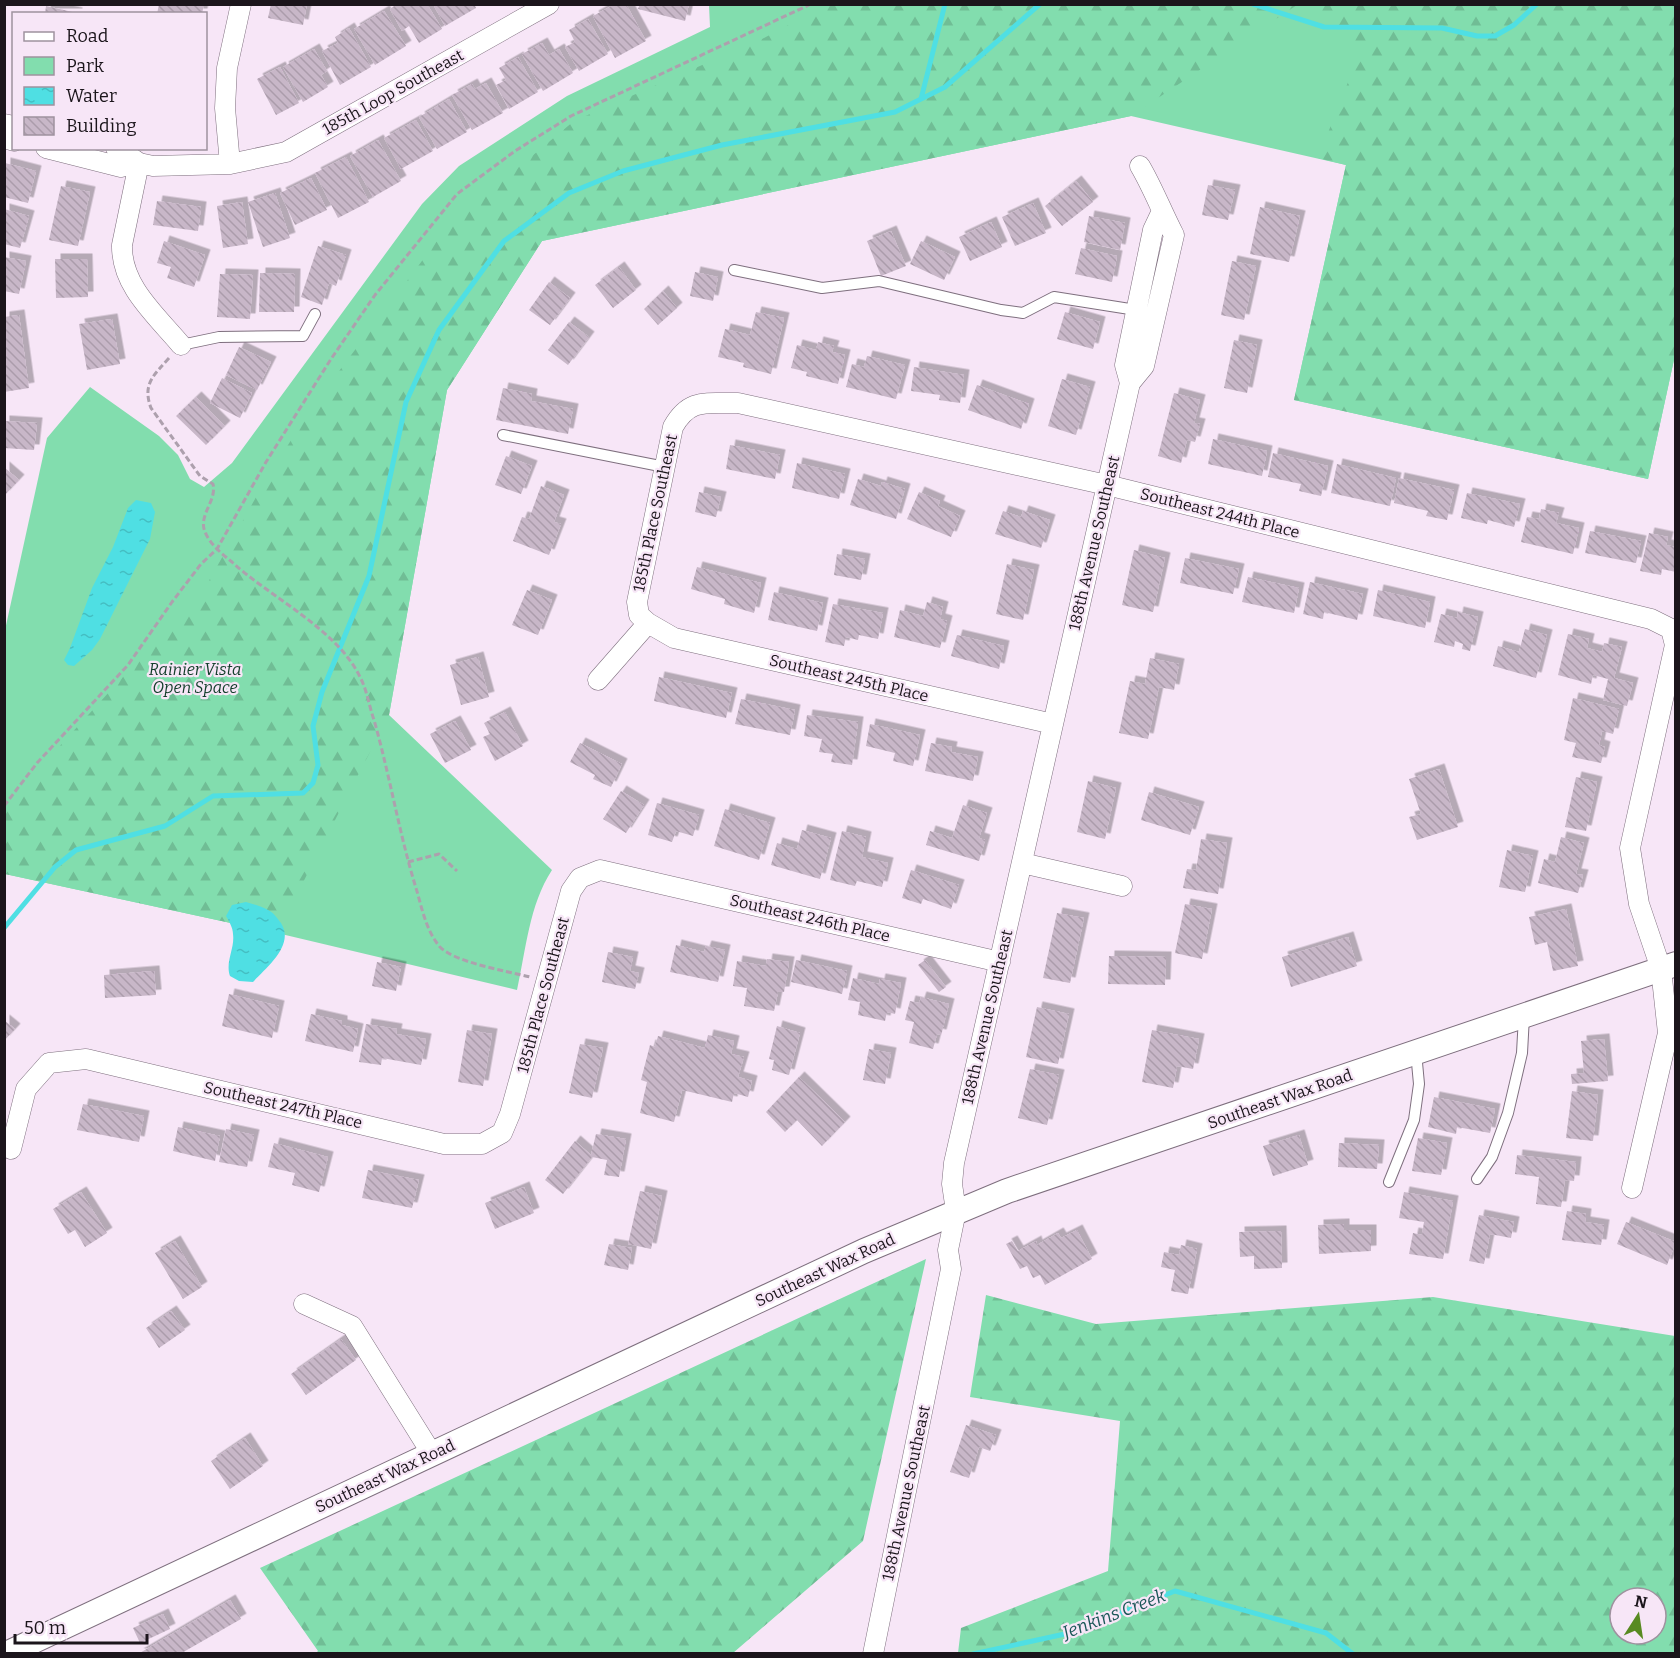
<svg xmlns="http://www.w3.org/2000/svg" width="1680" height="1658" font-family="Bitter,serif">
  <defs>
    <pattern id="forest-firs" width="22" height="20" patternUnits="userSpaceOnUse" patternTransform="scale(1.5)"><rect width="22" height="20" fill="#82ddae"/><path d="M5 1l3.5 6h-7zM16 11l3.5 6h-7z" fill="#70bd95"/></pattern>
    <pattern id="water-ripples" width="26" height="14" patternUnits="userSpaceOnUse" patternTransform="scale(1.5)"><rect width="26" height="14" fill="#4fdfe3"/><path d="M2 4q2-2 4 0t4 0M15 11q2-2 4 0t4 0" fill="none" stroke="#44bec2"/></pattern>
    <pattern id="building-back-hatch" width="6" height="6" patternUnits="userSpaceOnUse" patternTransform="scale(1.5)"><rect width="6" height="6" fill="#c8b7c8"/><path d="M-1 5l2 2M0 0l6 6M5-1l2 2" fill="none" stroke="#ab9cab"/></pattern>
    <filter id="shadow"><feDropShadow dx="5.5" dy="-5.5" stdDeviation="0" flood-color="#0004"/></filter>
  </defs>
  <rect width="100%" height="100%" fill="#f7e6f7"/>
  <path fill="#82ddae" d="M709 5H1675V355L1648 479 1294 400 1346 165 1131 116 542 241 447 390 389 715 552 870C529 905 526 950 517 990L277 933 5 874V630L47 438 90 387 159 436 178 455 190 479 204 487 232 463 422 204 459 166 567 96 710 27Z"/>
  <path fill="url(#forest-firs)" fill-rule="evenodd" d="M826 5H1297L1131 116 542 241 447 390 389 715 277 933 5 874 4 807 206 586 264 483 312 407 449 225 574 121 764 38Z
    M1315 5H1675V355L1648 479 1294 400 1346 165 1318 158 1358 57Z
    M926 1259 863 1541 733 1653H316L318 1651 260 1568Z
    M986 1295 1096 1324 1433 1297 1675 1336V1653H958L961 1628 1108 1571 1120 1421 970 1397ZM1620 1598H1656V1634H1620Z"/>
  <path fill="url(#water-ripples)" d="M136 500 151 503 155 512 150 539 100 639 92 650 74 666 68 665 64 660 70 648 92 588 113 547 128 508Z
    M246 902C253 904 261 906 268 910 274 913 277 918 281 923 295 945 267 967 253 982L239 981 230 976C225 962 235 948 233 934 233 928 229 921 226 916L232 905Z"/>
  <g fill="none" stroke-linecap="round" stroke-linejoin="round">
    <path stroke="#4fdfe3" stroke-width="5" d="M1253 4 1324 27 1442 28 1477 36H1495L1514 25 1537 4
      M921 99 945 4
      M4 928 55 867 76 850 165 826 213 796 303 793 313 783 318 765 313 726 322 692 369 576 406 402 439 330 504 241 569 193 623 171 722 145 895 112 945 87 1040 4
      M973 1654 1074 1632 1175 1591 1326 1633 1353 1654"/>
  </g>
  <path fill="url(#building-back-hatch)" filter="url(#shadow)" d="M159 4H204L202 14H157Z
    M271 4H307L303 25 268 18Z
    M397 4H427L442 29 419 43 409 26 402 31 390 9Z
    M433 4H474L476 8 445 26Z
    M615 4H626L646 41 615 58 593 16Z
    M640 4H689L685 21 638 9Z
    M46 6 77 13V14H45Z
    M384 11 406 46 375 65 354 29Z
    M588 19 608 54 579 71 565 47 575 42 569 30Z
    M349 28 371 67 340 85 322 51 338 43 335 37Z
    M542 43 549 55 559 49 573 73 543 91 522 54Z
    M314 49 327 71 321 75 328 87 303 102 283 67Z
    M518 57 538 92 509 109 496 85 506 80 499 68Z
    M280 67 299 103 276 115 257 79Z
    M486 83 503 113 472 130 452 95 472 84 475 89Z
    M449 99 467 132 437 149 419 117Z
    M416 120 433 151 401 169 384 138Z
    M378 140 401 181 373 197 350 156Z
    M346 157 369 202 338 218 315 173Z
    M5 163 36 171 28 203 4 197Z
    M311 178 327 210 295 225 280 193Z
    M1076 181 1093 202 1062 226 1045 206Z
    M1208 185 1235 190 1228 220 1202 215Z
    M61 186 90 192 78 246 49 240Z
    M275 193 290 238 263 247 248 202Z
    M157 201 201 207 198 231 153 225Z
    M242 202 248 244 223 248 217 206Z
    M1033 203 1046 233 1015 246 1002 217Z
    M1260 207 1300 216 1289 262 1250 254Z
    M4 209 29 216 20 248 4 244Z
    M1089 216 1125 223 1120 250 1084 242Z
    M991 222 1002 247 970 261 959 237Z
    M891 231 906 266 881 276 867 241Z
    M164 241 205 255 194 287 167 278 171 267 157 263Z
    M921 241 955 257 944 280 910 264Z
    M318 246 346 255 336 286 329 283 322 305 301 297Z
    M1081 248 1117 256 1112 282 1075 274Z
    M4 257 26 261 19 294 4 291Z
    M55 259H87L88 297 56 298Z
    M1232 261 1256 266 1244 320 1221 315Z
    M619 267 636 290 613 308 595 285Z
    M695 272 718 277 713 301 690 296Z
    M260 273 295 274 294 312H259Z
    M220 274 253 275 250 319 217 317Z
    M549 282 570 298 550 325 529 310Z
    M663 291 677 308 658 325 644 309Z
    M756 312 784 318 771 374 743 367 744 363 718 357 725 329 750 335Z
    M1065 312 1100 322 1093 349 1057 339Z
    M19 315 29 388 4 392V317Z
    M112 319 120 364 87 370 79 324Z
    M569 322 589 337 568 365 548 350Z
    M1234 340 1257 345 1247 393 1224 388Z
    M818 342 834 346 832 352 845 355 838 384 806 376 807 372 791 368 797 345 816 350Z
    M239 347 271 362 257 390 226 375Z
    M867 356 905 365 896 399 846 387 852 364 864 367Z
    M914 367 964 375 960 403 939 400 940 395 911 391Z
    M222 378 252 393 240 418 210 403Z
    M1062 379 1090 387 1076 435 1048 426Z
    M977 385 1029 404 1021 429 968 410Z
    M503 388 532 394 531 401 573 409 568 434 496 420Z
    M1174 393 1200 400 1194 423 1200 424 1195 442 1187 440 1181 463 1158 456Z
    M196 397 225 426 206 445 176 416Z
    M4 421 37 423 34 450 4 448Z
    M1213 439 1267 451 1262 476 1208 464Z
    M730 445 780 455 775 479 726 469Z
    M1273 453 1328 466 1321 496 1299 491 1301 484 1268 477Z
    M506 456 532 466 521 494 495 485Z
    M797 463 845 474 839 499 792 488Z
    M1337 464 1396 478 1390 506 1331 493Z
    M4 467 19 480 4 496Z
    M1399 478 1454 490 1447 520 1426 516 1428 511 1394 503Z
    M858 479 881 486 882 482 905 489 896 519 850 505Z
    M541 486 564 495 554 522 561 524 549 555 513 541 522 517 529 519Z
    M699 492 721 497 716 517 695 512Z
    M919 492 940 501 938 506 960 516 951 537 907 519Z
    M1467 493 1520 504 1514 527 1488 520 1487 524 1461 518Z
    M1541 509 1559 513 1556 523 1579 528 1573 554 1521 542 1527 517 1539 519Z
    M1003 511 1021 517 1023 511 1050 520 1041 548 995 534Z
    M1590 531 1641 541 1636 563 1585 553Z
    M1649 533 1668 537 1666 545 1676 547V572L1662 569 1661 575 1640 571Z
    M1134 550 1165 558 1153 612 1122 605Z
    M837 554 865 559 861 580 834 575Z
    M1185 558 1239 569 1233 594 1180 583Z
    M1007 564 1034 570 1023 620 996 614Z
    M697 567 761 583 754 613 724 604 725 599 691 589Z
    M1248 577 1299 588 1294 613 1242 602Z
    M1310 582 1363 594 1357 620 1324 612 1323 619 1303 614Z
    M527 590 552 600 538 635 512 625Z
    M1378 590 1430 602 1425 628 1373 616Z
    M774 592 823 603 817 631 768 620Z
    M927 602 943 607 940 619 947 621 940 648 894 637 900 610 923 616Z
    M833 604 883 613 878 639 859 635 858 640 846 637 844 646 825 642Z
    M1458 612 1478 617 1470 651 1462 649 1463 644 1455 641 1454 647 1434 642 1441 614 1457 618Z
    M1525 629 1547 635 1536 678 1493 666 1498 646 1519 652Z
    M1568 634 1589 639 1587 648 1602 652 1604 643 1622 647 1614 678 1633 683 1627 706 1603 700 1608 679 1593 675 1591 684 1558 675Z
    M957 635 1004 646 999 669 951 656Z
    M478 657 489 697 461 705 450 665Z
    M1150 658 1179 664 1174 690 1159 687 1148 739 1119 733 1130 681 1145 684Z
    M659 677 732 693 726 718 654 701Z
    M1573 698 1619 709 1613 734 1602 731 1599 745 1605 747 1601 763 1572 757 1576 743 1564 740Z
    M741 699 795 710 790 735 735 724Z
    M505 712 523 746 495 761 483 737 490 734 484 723Z
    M807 715 858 722 852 765 831 762 833 754 819 752 822 739 804 736Z
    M455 721 471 750 445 763 430 734Z
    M870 724 920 735 913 766 893 761 895 753 866 746Z
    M580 743 622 764 611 787 593 779 595 775 570 762Z
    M931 743 952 747 951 752 978 757 973 781 925 771Z
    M1439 769 1458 827 1417 840 1409 817 1421 814 1409 779Z
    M1576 777 1597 782 1586 831 1565 827Z
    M1088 781 1116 788 1105 839 1077 832Z
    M621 791 644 805 626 833 603 819Z
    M1149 792 1199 807 1190 835 1141 820Z
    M657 803 699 815 693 836 676 831 672 842 648 835Z
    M963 805 987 813 979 838 985 840 979 861 926 845 930 831 952 838Z
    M725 809 770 823 759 860 714 846Z
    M802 830 831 838 820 879 771 865 777 843 797 849Z
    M842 831 866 837 862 857 888 863 882 887 857 881 855 886 830 880Z
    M1561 837 1584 843 1576 874 1583 875 1578 893 1538 883 1544 859 1555 862Z
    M1201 839 1227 843 1218 894 1183 888 1187 869 1196 870Z
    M1507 850 1533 856 1525 892 1499 887Z
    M911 870 959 885 951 909 923 899 921 904 902 898Z
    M1185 904 1212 909 1202 959 1175 953Z
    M1566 909 1578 966 1553 971 1547 942 1535 945 1529 917Z
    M1057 913 1084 918 1070 983 1043 978Z
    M1348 937 1357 966 1291 987 1282 957Z
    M676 945 704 952 706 946 725 950 718 982 670 972Z
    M608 952 633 957 630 971 639 973 635 989 602 982Z
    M1109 956 1166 957 1165 985 1108 984Z
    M767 959 789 962 784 992H778L774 1011 744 1006 747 988 733 986 737 961 766 966Z
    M796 960 847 971 842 994 791 982Z
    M925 960 946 987 939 992 918 965Z
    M377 962 401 967 396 991 372 986Z
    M154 971 156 995 105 998 104 975Z
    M853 978 879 984 880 979 901 983 895 1014 887 1012 885 1021 858 1015 860 1002 848 1000Z
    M229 994 279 1006 272 1038 222 1026Z
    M921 997 949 1004 941 1035 937 1034 933 1049 909 1043 914 1022 905 1020 910 1001 919 1003Z
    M1037 1007 1069 1014 1058 1064 1026 1057Z
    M311 1014 342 1021V1025L358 1029 353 1052 305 1041Z
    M4 1020 15 1029 4 1041Z
    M366 1024 397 1029 396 1034 426 1039 421 1065 382 1058 381 1065 359 1062Z
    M777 1026 800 1033 789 1075 772 1070 774 1060 769 1059Z
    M467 1030 492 1034 483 1086 458 1082Z
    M1152 1030 1199 1039 1193 1069 1177 1066 1173 1088 1142 1082Z
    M708 1035 734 1041 731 1054 744 1057 738 1077 752 1081 748 1097 734 1093 732 1102 682 1090 674 1122 640 1113 647 1082 641 1080 650 1045 655 1047 658 1036 705 1048Z
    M1604 1039 1608 1081 1572 1084 1571 1074 1584 1073 1581 1041Z
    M580 1044 603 1048 592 1098 569 1093Z
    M869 1049 891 1053 885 1084 863 1080Z
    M1030 1069 1059 1075 1047 1125 1018 1118Z
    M799 1077 845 1122 822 1146 797 1120 785 1132 766 1112Z
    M1572 1091 1598 1095 1593 1141 1566 1138Z
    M1434 1097 1495 1109 1490 1133 1457 1127 1456 1134 1428 1127Z
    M83 1104 144 1116 139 1142 77 1130Z
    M178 1127 220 1136 215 1161 173 1151Z
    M226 1129 254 1135 247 1167 219 1162Z
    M596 1134 626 1139 619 1177 604 1175 607 1160 592 1157 563 1194 545 1180 575 1141 591 1155Z
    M1299 1135 1308 1165 1273 1176 1263 1146Z
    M1418 1138 1447 1143 1441 1175 1412 1171Z
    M274 1143 328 1157 319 1192 292 1185 295 1173 268 1167Z
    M1339 1143 1379 1145 1377 1169 1338 1167Z
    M1517 1155 1576 1162 1574 1181 1565 1180 1561 1207 1536 1204 1539 1177 1515 1174Z
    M368 1170 419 1180 412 1208 362 1198Z
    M524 1187 534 1213 495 1229 485 1203Z
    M640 1191 662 1196 651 1249 628 1244Z
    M81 1192 107 1233 85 1247 75 1230 68 1234 53 1209Z
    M1404 1192 1453 1201 1443 1259 1409 1254 1413 1233 1422 1235 1424 1222 1399 1218Z
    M1567 1211 1586 1214 1585 1222 1604 1225 1601 1245 1562 1240Z
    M1479 1215 1514 1222 1511 1238 1490 1234 1484 1264 1469 1261Z
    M1626 1222 1676 1242 1667 1265 1617 1244Z
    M1344 1224V1230H1371V1251L1319 1254 1318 1225Z
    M1077 1230 1092 1259 1045 1285 1040 1275 1033 1278 1027 1266 1020 1269 1006 1244 1012 1241 1018 1251 1036 1241 1037 1245 1058 1233 1061 1238Z
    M1281 1231 1282 1268 1254 1269V1256L1240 1257 1239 1232Z
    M175 1241 202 1287 183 1299 155 1253Z
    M609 1244 632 1248 628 1270 604 1265Z
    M1181 1245 1197 1249 1188 1294 1171 1291 1175 1270 1161 1267 1164 1252 1179 1255Z
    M171 1311 185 1330 159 1348 146 1328Z
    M341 1339 356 1360 306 1395 291 1374Z
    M966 1425 996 1435 990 1451 979 1447 969 1478 950 1472Z
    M245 1438 263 1466 230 1489 211 1461Z
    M230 1600 241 1619 180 1654H138Z
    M163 1614 170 1629 140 1643 133 1628Z"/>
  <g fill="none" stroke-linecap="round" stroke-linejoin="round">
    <g stroke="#7e6f7e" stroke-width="12">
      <path id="service" d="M734 270 822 288 879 281 1001 310 1023 313 1054 297 1136 310
        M181 345 219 337 303 336 315 314
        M503 435 665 467
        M1477 1179 1492 1157 1508 1113 1522 1053 1524 1016
        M1389 1182 1414 1120 1419 1084 1416 1052"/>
    </g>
    <g stroke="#7e6f7e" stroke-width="21">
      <path id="minor" d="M4 124 14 126
        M4 138 14 141
        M46 148 121 167 139 163 153 166 230 164 286 152 549 4
        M116 148 120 150 139 163
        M139 163 122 245C121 286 156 315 181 345
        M230 164 225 108 227 68 241 4
        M1140 166C1153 188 1162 212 1174 235L1144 366 1130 383 1125 365 1153 230 1162 211
        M648 623 674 638 1053 724
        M598 680 648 623 639 615 637 602 673 427C690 397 707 404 738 403L1107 485 1651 619 1671 629 1675 645 1630 848 1639 904 1661 969 1668 1033 1632 1188
        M1022 863 1122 886
        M11 1149 26 1089 49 1063 86 1059 444 1144H482L502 1133 510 1114 571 891 580 878 600 870 1000 962
        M304 1304 352 1326 432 1454
        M873 1654 951 1269 948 1250 956 1211 952 1184 954 1163 1130 383"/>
    </g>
    <g stroke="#7e6f7e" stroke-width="26">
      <path id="tertiary" d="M6 1654 864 1251 1007 1191 1676 964"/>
    </g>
    <path stroke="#ada0ad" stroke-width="3" stroke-dasharray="6 3" stroke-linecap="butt" d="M169 358C154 375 142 384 151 408L200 476 213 484C217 501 198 515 205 532 210 544 222 554 232 562 271 598 337 629 360 677 367 690 369 706 374 720 390 776 399 833 416 888 422 908 426 931 440 947 456 963 507 971 530 977
      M4 806 37 763 128 665 172 602 201 564 217 549 266 462 331 359 375 295 457 194 515 151 571 116 811 4
      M408 862 439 854 457 871"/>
    <use href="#service" stroke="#fff" stroke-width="10"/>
    <use href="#minor" stroke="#fff" stroke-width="20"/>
    <use href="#tertiary" stroke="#fff" stroke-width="24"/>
  </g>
  <g text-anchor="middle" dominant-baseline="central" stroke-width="4.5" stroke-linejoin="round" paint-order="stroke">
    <g font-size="16" fill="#1b151b" stroke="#f7e6f7">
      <text transform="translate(393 92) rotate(-29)">185th Loop Southeast</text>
      <text transform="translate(655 513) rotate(-78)">185th Place Southeast</text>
      <text transform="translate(1220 513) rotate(14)">Southeast 244th Place</text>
      <text transform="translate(1094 543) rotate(-77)">188th Avenue Southeast</text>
      <text transform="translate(849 678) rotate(13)">Southeast 245th Place</text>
      <text transform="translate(810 918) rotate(13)">Southeast 246th Place</text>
      <text transform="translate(543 995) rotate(-75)">185th Place Southeast</text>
      <text transform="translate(987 1017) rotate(-77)">188th Avenue Southeast</text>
      <text transform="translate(1280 1099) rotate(-19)">Southeast Wax Road</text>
      <text transform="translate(283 1105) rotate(13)">Southeast 247th Place</text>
      <text transform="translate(825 1270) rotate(-25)">Southeast Wax Road</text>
      <text transform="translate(385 1476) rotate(-25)">Southeast Wax Road</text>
      <text transform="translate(906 1493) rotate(-78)">188th Avenue Southeast</text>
    </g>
    <g font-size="16" font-style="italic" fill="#123e2a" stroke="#f7e6f7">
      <text x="195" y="669">Rainier Vista<tspan x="195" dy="18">Open Space</tspan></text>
    </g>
    <g font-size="18" font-style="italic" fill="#1a5758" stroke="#f7e6f7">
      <text transform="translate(1114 1614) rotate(-21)">Jenkins Creek</text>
    </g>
  </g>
  <rect width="1680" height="1658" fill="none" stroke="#1b151b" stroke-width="12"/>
  <rect x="12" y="12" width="195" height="138" fill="#f7e6f7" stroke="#9f929f" stroke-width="1.5"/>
  <rect x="24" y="32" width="30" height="9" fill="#ffffff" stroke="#9f929f" stroke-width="1.5"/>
  <text x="66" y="42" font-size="18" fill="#1b151b">Road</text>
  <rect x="24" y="57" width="30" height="18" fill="#82ddae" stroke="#9f929f" stroke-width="1.5"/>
  <text x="66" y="72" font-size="18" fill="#1b151b">Park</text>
  <rect x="24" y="87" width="30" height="18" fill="url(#water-ripples)" stroke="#9f929f" stroke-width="1.5"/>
  <text x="66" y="102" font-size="18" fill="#1b151b">Water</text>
  <rect x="24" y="117" width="30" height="18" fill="url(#building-back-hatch)" stroke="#9f929f" stroke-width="1.5"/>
  <text x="66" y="132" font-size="18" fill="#1b151b">Building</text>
  <g transform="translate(1638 1616) rotate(12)"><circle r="28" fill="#f7e6f7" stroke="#9f929f" stroke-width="1.5"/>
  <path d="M0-4.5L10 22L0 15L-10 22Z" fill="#588a21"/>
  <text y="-9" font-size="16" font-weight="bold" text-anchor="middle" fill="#1b151b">N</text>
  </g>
  <path d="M15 1634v9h132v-9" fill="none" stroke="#1b151b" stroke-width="3"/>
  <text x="24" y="1634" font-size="18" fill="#1b151b" stroke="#f7e6f7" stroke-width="4.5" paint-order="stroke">50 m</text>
</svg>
